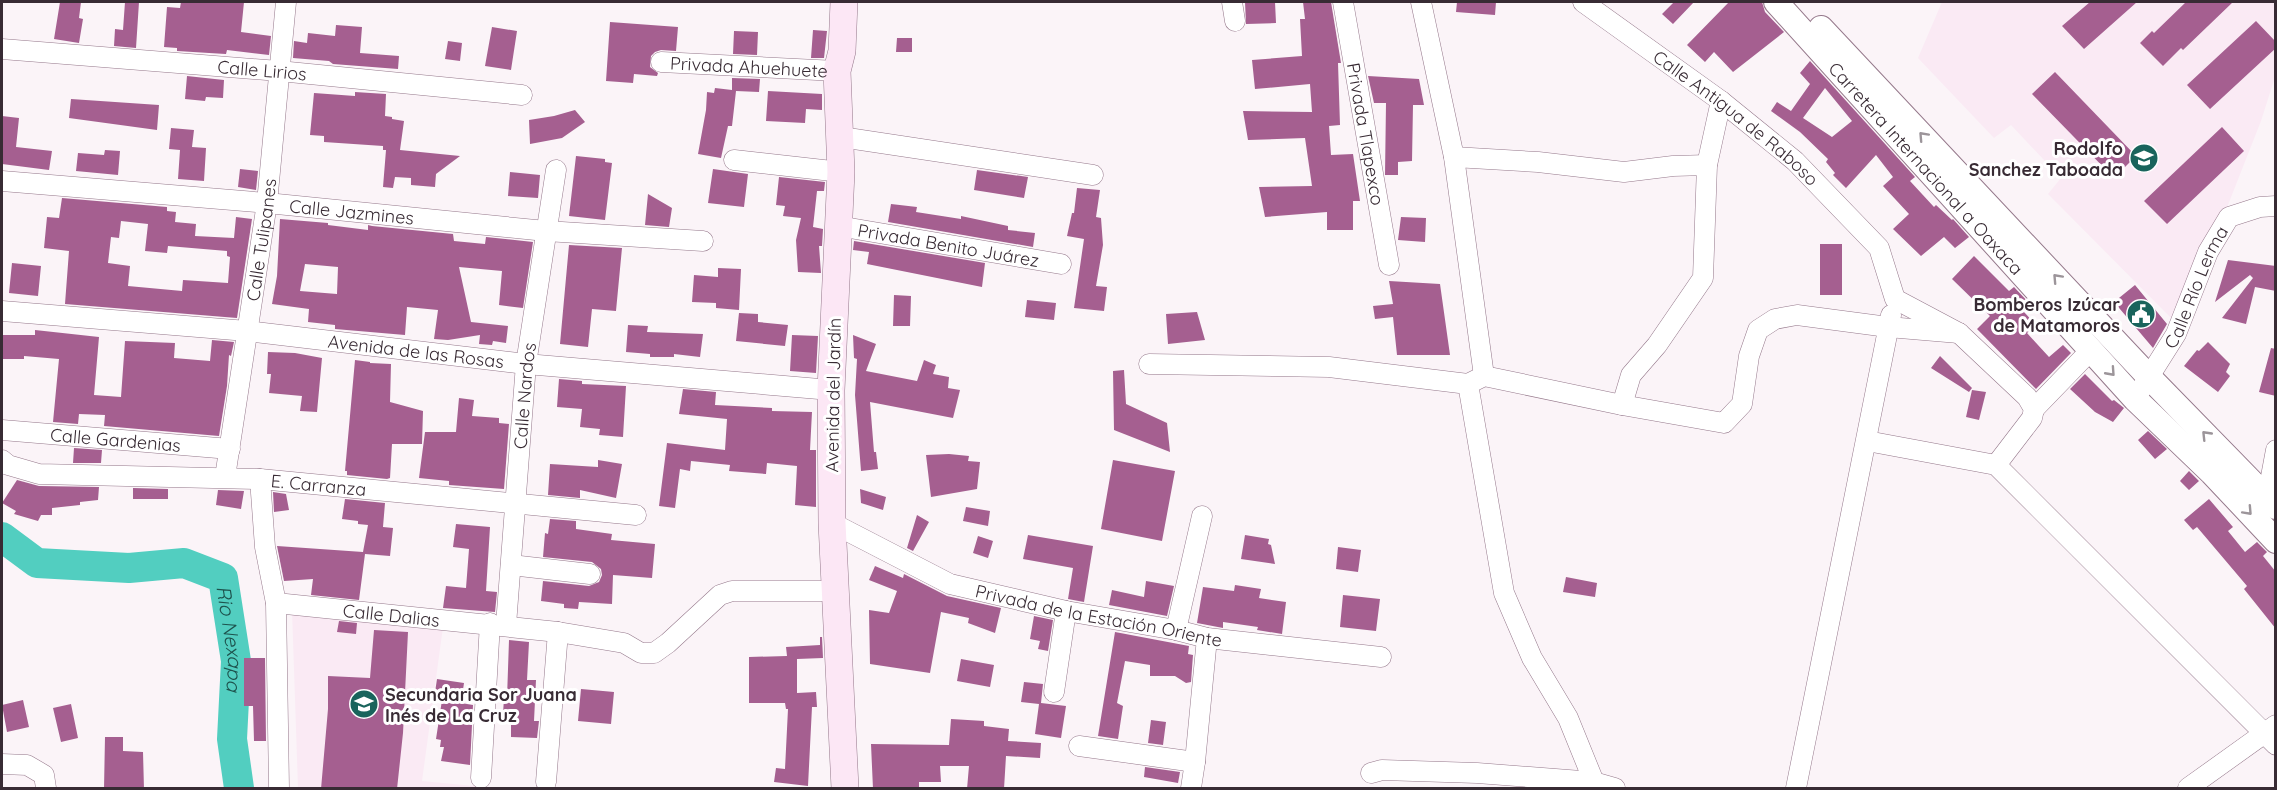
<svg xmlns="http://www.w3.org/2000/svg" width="2277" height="790" font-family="Quicksand,sans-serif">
  <rect width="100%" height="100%" fill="#fbf4f8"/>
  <path fill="#faeaf4" d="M1942 2H2275V77L2261 121 2180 327 2048 194 2061 178 2011 125 1994 138 1918 58Z
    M292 610 443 627 422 781 495 788H298Z"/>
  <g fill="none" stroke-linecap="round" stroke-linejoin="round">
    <path stroke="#52cec0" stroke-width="30" id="s1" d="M2 537 37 563 129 568 184 563 223 578 236 661 232 739 239 788"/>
  </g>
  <path fill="#a55f90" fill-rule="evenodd" d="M60 2H81L79 18 83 19 79 43 54 39Z
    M125 2H139L136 48 114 46 115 29 123 30Z
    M181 2H244L241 32 271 36 269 55 227 50 226 54 209 53 177 51V48L164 47 167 7 180 8Z
    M1245 2H1275L1276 23 1246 24Z
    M1303 2H1331L1341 63H1338L1340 125 1329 126 1331 155 1353 154 1360 201H1353V230H1327V212L1265 217 1259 187 1312 186 1305 138 1248 140 1243 111 1312 112 1310 84 1255 89 1252 60 1302 56 1300 19H1305Z
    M1457 2H1496L1495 15 1456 12Z
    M1674 2H1694L1673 24 1662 14Z
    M1729 2H1762L1765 12 1784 32 1733 72 1714 52 1705 62 1687 45Z
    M2090 2H2137L2084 49 2062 26Z
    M2186 2H2233L2183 50 2181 48 2163 66 2140 43 2152 31 2154 33Z
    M2256 21 2276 42V48L2210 109 2187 85Z
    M610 22 678 27 676 51 661 50 655 52 651 56 650 67 658 73 657 76 634 74 633 83 606 81Z
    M336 25 362 27 360 53 399 56 398 69 333 64 329 61 293 58 294 41 307 43 308 33 335 36Z
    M492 27 517 31 511 70 485 66Z
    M813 30 827 31 824 58H811Z
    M734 31 758 32 757 55 733 54Z
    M897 38H912V52H896Z
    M448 41 462 43 460 61 445 59Z
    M1810 61 1915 177 1910 181 1934 207 1936 205 1952 220 1953 219 1969 237 1955 248 1944 237 1921 256 1893 229 1909 214 1883 186 1893 177 1876 155 1846 188 1833 175 1835 173 1826 162 1828 159 1800 132 1771 111 1777 102 1791 111 1810 84 1800 73ZM1825 88 1852 121 1832 137 1803 118Z
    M2055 72 2136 156 2114 178 2032 94Z
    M187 76 224 80 223 98 206 97 205 101 185 99Z
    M1368 76 1419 79 1424 105H1413L1412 161 1398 162V175H1385L1386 103H1374Z
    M732 78 760 79 759 92 736 91 732 126H728L721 158 698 154 706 110 707 92 714 93 715 88 732 90Z
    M768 91 822 94V110L806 109 805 123 766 121Z
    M355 92 386 94 385 116 392 117V119L404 121 400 150 460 156 436 174 435 187 411 185V178L395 177 393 188 383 187 386 150H383V146L324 142V136L310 135 314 93 355 96Z
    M71 99 159 105 157 130 69 118Z
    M575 110 585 122 562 138 530 144 529 120 554 116Z
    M2 116 19 118 16 147 52 151 49 170 2 164Z
    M2222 127 2244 151 2167 224 2144 201Z
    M171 128 194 130 192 147 206 148 204 181 178 179 180 150 169 149Z
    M105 150 120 151 118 175 76 171 78 153 104 155Z
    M576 156 605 159V162L612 163 605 220 569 216Z
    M240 169 258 171 256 190 238 187Z
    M713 169 748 174 744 207 708 203Z
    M977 170 1028 177 1024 198 974 190Z
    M510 172 540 175 538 198 508 196Z
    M779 177 825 182 824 191H817L813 227 823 229 822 246H819L821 273 798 272 796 240 801 218 783 216 785 206 776 205Z
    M1077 188 1100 190 1096 217 1101 218 1103 245 1096 286 1107 287 1104 311 1074 308 1084 239 1067 236 1072 213H1074Z
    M648 194 672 208 669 227 645 225Z
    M62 198 167 207V211L176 212 175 222 196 224 195 236 234 238 236 217 252 219 237 318 65 304 69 251 44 248 47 217 59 218ZM121 221 148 224 145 251 167 253 168 246 227 251V256L230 257 228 283 183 280 182 291 128 286 130 266 108 263 111 237 119 238Z
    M891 204 917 207 916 212 961 219V216L1008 226V230L1035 233 1033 247 888 222Z
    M1401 217 1426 218 1425 242 1398 240Z
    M280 219 328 223V225L368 230V225L372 226 453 234 454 241 485 244 486 237 533 242 523 308 499 305 502 271 459 267 471 322 508 326 506 343 493 341 492 345 479 344 480 335 448 340 434 339 438 310 407 307 405 335 335 329V325L308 322 309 309 272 304 277 276ZM305 264 338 267 337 294 300 291Z
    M854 241 985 263 982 287 867 264 869 252 853 250Z
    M1820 244H1842V295H1820Z
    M569 245 622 248 616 311 592 309 588 347 560 344Z
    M1974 256 2009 291 2014 287 2031 305 2024 312 2036 325 2027 333 2049 357 2063 345 2071 353 2036 389 1977 329 1990 316 1952 279Z
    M2228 260 2276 266V291L2255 287 2246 324 2222 318 2253 278 2250 275 2215 302Z
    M12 263 41 266 38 296 9 293Z
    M718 268 741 269 739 310 716 308V303L692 302 694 275 718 277Z
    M1389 281 1440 284 1450 355H1397L1393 317 1375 319 1373 306 1393 304Z
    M2135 285 2167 324 2153 348 2114 302Z
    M894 295 911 296 910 326H893Z
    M1027 300 1056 303 1054 320 1025 317Z
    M1197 312 1205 340 1168 344 1166 314Z
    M739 313 758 314V322L788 325 785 346 736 341Z
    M628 325 648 326 647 332 703 334 700 357 674 354V357H650V354L626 352Z
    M35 330 99 337 94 395 121 397 125 341 175 343 174 358 210 361 212 340 234 342 231 356 229 355 227 386 219 436 104 426 105 415 79 414 78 424 53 422 59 359 24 356V359H2V335H35Z
    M792 335 818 336 816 373 790 371Z
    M853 335 876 344 866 371 917 381 924 360 936 365 933 374 949 377 948 388 960 390 953 418 870 402 874 452H876L878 469 861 471 855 395 857 359 854 358Z
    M2208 342 2230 364 2226 372 2230 376 2218 392 2184 366 2197 350 2199 351Z
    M2271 348 2276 349V396L2259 392Z
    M268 352 295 353 322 358 317 412 300 411 302 396 269 393 271 374H267Z
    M1940 356 1972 388 1969 392 1931 368Z
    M355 360 370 362V363L391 364 390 402 423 411 422 444H392L390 478 387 479 347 475V471H345Z
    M1124 370 1126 404 1167 423 1170 452 1114 430 1113 371Z
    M2085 374 2112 401 2114 400 2124 408 2113 422 2095 412 2070 389Z
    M559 379 582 381V384L626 386 623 437 599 435 600 429 580 427 582 409 557 407Z
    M683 389 716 392 715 405 772 408V411L812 412 810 450H816V507L795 505 797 466 767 463 766 474 729 471 730 465 691 461 690 471 680 469 675 508 659 506 667 443 725 450 727 419 679 414Z
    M1972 390 1986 392 1979 420 1966 417Z
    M459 398 474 400 472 416 499 418V423L509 424 504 489 449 485V481L419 478 425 432H456Z
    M2148 431 2167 449 2155 459 2138 440Z
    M74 448 102 450 101 463H73Z
    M949 454 969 456 968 461 980 462 977 489 931 497 926 455Z
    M598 460 622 464 616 498 580 490V498L548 495 550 464 598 467Z
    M1113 460 1175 471 1162 541 1101 529Z
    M2189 471 2199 481 2189 490 2180 481Z
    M17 480 39 486 99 487 98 500 80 502V505L52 508V515H41L38 521 14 514 16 511 2 503Z
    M133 488 168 489V499H133Z
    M860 489 886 497 883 510 861 503Z
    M218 490 244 491 241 509 216 505Z
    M273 492 286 494 289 510 274 512Z
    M345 499 385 503 383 527 393 528 390 556 365 554 359 600 311 595 313 579 284 581 277 546 363 552 368 525 358 524V521L342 519Z
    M2209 499 2233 527 2228 531 2245 552 2257 542 2267 552 2263 556 2276 572V629L2244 589 2247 586 2197 527 2193 530 2184 520Z
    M966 507 990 511 988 526 963 521Z
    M917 515 929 522 913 551 907 548Z
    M550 519 576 521V529L612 534 611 540 655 544 652 578 613 575 612 604 579 602 578 609 564 608V604L541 601 543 581 589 586 599 582 602 575 601 569 592 562 543 557 545 533 548 534Z
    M456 524 490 527 486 591 497 592 495 612 443 608 446 586 466 588 469 549 453 547Z
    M1028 535 1093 546 1084 602 1068 599 1073 568 1023 559Z
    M1245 535 1269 539 1268 544 1271 545 1275 564 1241 559Z
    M978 536 993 541 988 558 973 553Z
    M1338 547 1361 550 1358 572 1336 569Z
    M875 566 903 578 904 574 947 596 1001 608 995 633 968 623 969 618 941 612 930 673 870 664 869 610 889 613 897 591 869 580Z
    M1566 577 1597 583 1595 597 1563 592Z
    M1146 581 1174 586 1167 616 1109 605 1112 590 1144 597Z
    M1235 585 1261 589 1259 598 1286 602 1282 634 1257 630 1258 627 1223 622V628L1197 623 1203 587 1234 591Z
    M1343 595 1380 599 1376 631 1340 627Z
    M1034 616 1053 620 1048 651 1038 649 1040 641 1030 639Z
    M339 621 357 623 356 634 337 632Z
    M374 630 408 632 403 733 397 789H321L328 709V676L370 678Z
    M1115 632 1189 646 1188 654 1193 655 1191 682 1186 683 1175 676H1150V665L1125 661 1117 703 1123 706 1118 739 1098 736Z
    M820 637H822L823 658 797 659V693L816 692 817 707H812L808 786 774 782 776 768 785 769 788 709H786L785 703H749V657L787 656 786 647 820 645Z
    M509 640 529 642 527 680H536L534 721H539L537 738 511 737V714H503L504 698H507Z
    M244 658H265L266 741H254L253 706H244Z
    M961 659 994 665 990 687 957 681Z
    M437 679 464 683 461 703 473 705 470 765 441 761 444 747H440L441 740 436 739 442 700 434 699Z
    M1024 682 1043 684 1041 703 1066 706 1061 738 1035 734 1039 704 1021 702Z
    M581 689 614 692 611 724 578 721Z
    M23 700 29 727 7 732 2 705Z
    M71 704 78 738 61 742 53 708Z
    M951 719 984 721V726L1009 729 1008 741 1041 743 1040 758 1006 756 1004 789H967L969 766H940L941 782H919V789H873L871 744 949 745Z
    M1151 720 1166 722 1163 745 1148 743Z
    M105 737H123V751L143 752 144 789H104Z
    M1145 767 1180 772 1178 783 1144 777Z"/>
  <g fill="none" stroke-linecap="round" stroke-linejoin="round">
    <g stroke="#95788b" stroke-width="21">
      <g id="minor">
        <path d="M1232 2 1235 21"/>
        <path id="s2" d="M1343 2 1389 265"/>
        <path d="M1421 2 1454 157 1484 376"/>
        <path id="s3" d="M1583 2 1721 101 1795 161 1879 248 1895 299 1959 333 2027 397 2034 409 2032 418 1996 465"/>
        <path id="s4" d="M2 49 279 71 522 95"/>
        <path id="s5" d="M661 62 837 71"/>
        <path d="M841 137 1093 175"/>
        <path d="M1454 157 1538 162 1624 172 1673 166 1707 165"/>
        <path d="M734 160 841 172"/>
        <path id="s6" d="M2 181 267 203 546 231 703 241"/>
        <path id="s7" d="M838 226 1061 264"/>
        <path id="s8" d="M2 311 247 331 526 364 831 390"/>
        <path d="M1149 364 1329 367 1468 384 1484 376 1622 405 1724 423 1742 404 1749 356 1758 330 1775 319 1797 315 1888 327 1959 333"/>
        <path d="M1468 384 1504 593 1532 658 1568 718 1594 782"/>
        <path id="s9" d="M2135 399 2176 334 2208 252 2229 217 2260 207 2276 206"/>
        <path d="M1622 405 1631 375 1657 345 1703 278 1707 165 1721 101"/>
        <path d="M2034 409 2091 350"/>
        <path id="s10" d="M2 430 230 449"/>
        <path d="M1867 441 1996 465 2276 745"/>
        <path id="s11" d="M2 460 8 465 39 474 260 479 636 515"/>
        <path id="s12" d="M225 477 267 203 286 2"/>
        <path d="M260 479 265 547 276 603 279 788"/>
        <path d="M2267 498 2276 450"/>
        <path id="s13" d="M832 523 950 584 1066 611 1176 630 1207 638 1381 657"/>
        <path d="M511 565 590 574"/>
        <path id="s14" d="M276 603 558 632 624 643 641 653H654L668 643 720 595 732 591H835"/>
        <path id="s15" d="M506 625 526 364 556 170"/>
        <path d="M1176 630 1202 516"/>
        <path d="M1054 692 1066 611"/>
        <path d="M1079 746 1195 762"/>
        <path d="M2 764 27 765 44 775 46 788"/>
        <path d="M1371 773 1382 770 1477 773 1594 782 1615 788"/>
        <path d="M481 778 490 623"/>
        <path d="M546 782 558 632"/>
        <path d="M1191 788 1195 762 1207 638"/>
        <path d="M1796 788 1891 315"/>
        <path d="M2188 788 2276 725"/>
      </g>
    </g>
    <g stroke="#95788b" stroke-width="26">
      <g id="tertiary">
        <path id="s16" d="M1776 2 2135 399 2212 473 2276 541"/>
        <path d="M1821 28 2148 376 2276 507"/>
      </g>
    </g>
    <g stroke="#95788b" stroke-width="28">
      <path id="secondary" d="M844 2 842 51 837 71 841 172 831 390 832 523 845 788"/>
    </g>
    <use href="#minor" stroke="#fff" stroke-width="20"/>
    <use href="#tertiary" stroke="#fff" stroke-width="24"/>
    <use href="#secondary" stroke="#fce7f5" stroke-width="27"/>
  </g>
  <defs><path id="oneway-chevron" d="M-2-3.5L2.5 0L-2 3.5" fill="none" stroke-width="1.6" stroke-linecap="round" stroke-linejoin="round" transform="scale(1.5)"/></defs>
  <g stroke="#9c959a">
    <use href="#oneway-chevron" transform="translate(1923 136) rotate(-133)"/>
    <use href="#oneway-chevron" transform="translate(2057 278) rotate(-133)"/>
    <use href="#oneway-chevron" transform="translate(2111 372) rotate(48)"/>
    <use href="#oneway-chevron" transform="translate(2206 435) rotate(-134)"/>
    <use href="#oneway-chevron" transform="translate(2248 511) rotate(47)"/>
  </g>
  <defs>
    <g id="school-disc" transform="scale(1.5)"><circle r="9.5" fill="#19645c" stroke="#fff"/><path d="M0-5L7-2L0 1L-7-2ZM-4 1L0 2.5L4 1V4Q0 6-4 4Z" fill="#fff"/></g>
    <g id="civic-disc" transform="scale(1.5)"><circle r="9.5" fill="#19645c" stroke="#fff"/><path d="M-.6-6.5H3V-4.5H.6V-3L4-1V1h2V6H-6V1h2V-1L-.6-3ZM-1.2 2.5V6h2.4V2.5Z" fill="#fff"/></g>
  </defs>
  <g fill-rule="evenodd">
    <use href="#school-disc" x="2144" y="158"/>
    <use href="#civic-disc" x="2141" y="314"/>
    <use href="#school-disc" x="364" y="704"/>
  </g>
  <g text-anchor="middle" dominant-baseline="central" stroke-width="6" stroke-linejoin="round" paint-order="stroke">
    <g font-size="18" fill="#382b34" stroke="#fff">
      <text stroke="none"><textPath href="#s5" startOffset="88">Privada Ahuehuete</textPath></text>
      <text stroke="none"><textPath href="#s4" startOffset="261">Calle Lirios</textPath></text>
      <text stroke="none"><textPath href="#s3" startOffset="192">Calle Antigua de Raboso</textPath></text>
      <text stroke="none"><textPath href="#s2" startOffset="134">Privada Tlapexco</textPath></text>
      <text stroke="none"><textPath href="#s16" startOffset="224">Carretera Internacional a Oaxaca</textPath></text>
      <text stroke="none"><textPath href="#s6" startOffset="351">Calle Jazmines</textPath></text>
      <text stroke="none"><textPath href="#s12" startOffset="240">Calle Tulipanes</textPath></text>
      <text stroke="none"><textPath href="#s7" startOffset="112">Privada Benito Juárez</textPath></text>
      <text stroke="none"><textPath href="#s9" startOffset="128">Calle Río Lerma</textPath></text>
      <text stroke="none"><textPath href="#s8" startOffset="416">Avenida de las Rosas</textPath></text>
      <text transform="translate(833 395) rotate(-89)">Avenida del Jardín</text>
      <text stroke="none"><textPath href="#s15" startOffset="230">Calle Nardos</textPath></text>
      <text stroke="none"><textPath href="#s10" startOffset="114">Calle Gardenias</textPath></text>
      <text stroke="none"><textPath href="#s11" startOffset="320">E. Carranza</textPath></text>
      <text stroke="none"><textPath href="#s14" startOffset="116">Calle Dalias</textPath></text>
      <text stroke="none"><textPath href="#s13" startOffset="285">Privada de la Estación Oriente</textPath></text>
    </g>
    <g font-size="18" font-weight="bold" fill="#382b34" stroke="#fff" text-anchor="end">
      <text x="2123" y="148">Rodolfo<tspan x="2123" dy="21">Sanchez Taboada</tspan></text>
      <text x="2120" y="304">Bomberos Izúcar<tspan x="2120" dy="21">de Matamoros</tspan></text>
      <text x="385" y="694" text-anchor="start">Secundaria Sor Juana<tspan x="385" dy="21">Inés de La Cruz</tspan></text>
    </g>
    <g font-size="20" font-style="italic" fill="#1e534d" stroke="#fff">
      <text stroke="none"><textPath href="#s1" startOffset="294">Rio Nexapa</textPath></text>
    </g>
  </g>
  <rect width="2277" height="790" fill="none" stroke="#382b34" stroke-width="6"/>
</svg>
